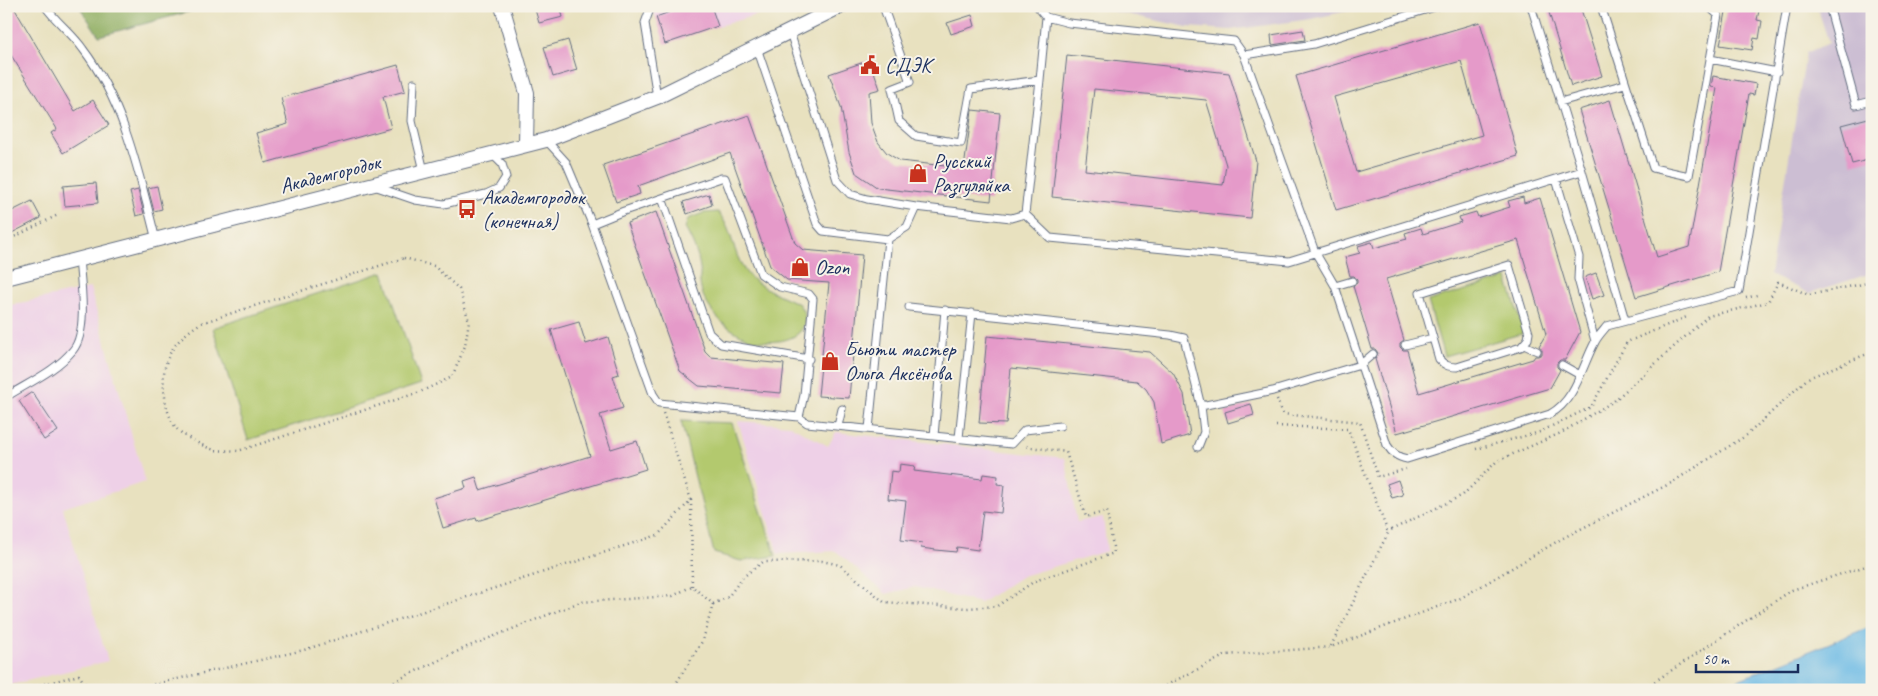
<svg xmlns="http://www.w3.org/2000/svg" width="1878" height="696" font-family="Caveat,sans-serif">
  <rect width="100%" height="100%" fill="#f7f3e8"/>
  <filter id="ink" filterUnits="userSpaceOnUse"><feTurbulence type="fractalNoise" baseFrequency=".02" numOctaves="2"/><feDisplacementMap in="SourceGraphic" scale="10" xChannelSelector="R" yChannelSelector="G"/><feConvolveMatrix kernelMatrix="1 2 1 2 8 2 1 2 1" color-interpolation-filters="sRGB"/></filter>
  <filter id="wash" filterUnits="userSpaceOnUse"><feTurbulence type="fractalNoise" baseFrequency=".0096" numOctaves="4" result="noise"/><feDisplacementMap in="SourceGraphic" scale="20" xChannelSelector="R" yChannelSelector="G"/><feGaussianBlur stdDeviation="1.12" result="paint"/><feColorMatrix in="noise" values="0 0 0 0 0 0 0 0 0 0 0 0 0 0 0 0 0 1.4 0 .05"/><feComposite in="paint" operator="in"/></filter>
  <g filter="url(#wash)">
    <rect width="100%" height="100%" fill="#e8e1bf"/>
    <path fill="#eed0e7" d="M647 6H788L718 26 665 44 656 17Z
      M90 288 145 482 63 508 108 661 6 686V306Z
      M738 421 790 425 828 446 836 432 1065 458 1077 522 1103 517 1107 551 1022 576 980 603 915 587 886 594 836 551 778 554Z"/>
    <path fill="#ccbed3" d="M1089 6H1369L1311 19 1230 30 1187 27Z
      M1817 6H1872V273L1809 293 1770 275 1806 53 1829 43Z"/>
    <path fill="#b3c96e" stroke="#677c66" d="M718 212C734 230 733 261 751 278 765 290 783 296 799 304 801 308 805 313 805 318 805 345 762 345 745 337 732 331 720 322 712 311 706 303 701 293 700 283 699 278 701 273 700 268 698 253 692 241 685 228L688 219 703 213Z
      M383 272 421 384 248 440 213 328Z
      M1507 278 1524 333 1444 356 1428 301Z
      M681 421 732 423 776 556 741 561 714 553Z"/>
    <path fill="#8ead61" stroke="#546e60" d="M79 6H210L99 36Z"/>
    <path fill="#6bbae5" stroke="#4374a2" d="M1872 626V690H1714L1721 687Z"/>
    <g id="blocks">
      <path fill="#e59ac9" fill-rule="evenodd" d="M6 6H13L75 111 93 100 109 125 63 153 51 133 57 129 6 47Z
        M534 6H560L563 17 539 23Z
        M686 6H711L718 26 665 44 656 17Z
        M1547 6H1580L1602 76 1571 86Z
        M1727 6H1760L1757 20 1762 21 1759 39 1754 38 1752 50 1720 45Z
        M972 15 975 26 951 34 947 23Z
        M1480 22 1518 156 1336 210 1296 76ZM1461 61 1482 135 1356 172 1334 97Z
        M1303 30 1305 40 1272 45 1271 35Z
        M568 40 577 70 553 77 544 47Z
        M1067 55 1229 73 1256 161 1250 218 1052 197ZM1094 89 1206 100 1226 165 1223 185 1085 170Z
        M870 60 880 89 869 92 871 123 878 142 887 153 900 161 964 168 972 110 1000 113 991 201 878 188 856 173 849 152 841 107 829 74Z
        M398 65 405 91 383 97 391 128 265 163 256 133 288 124 281 98Z
        M1713 76 1756 84 1754 95 1749 94 1718 272 1636 297 1579 110 1610 100 1657 257 1689 247 1717 88 1711 87Z
        M749 115 795 243 803 250 862 255 849 398 818 396 829 283 787 280 770 266 730 153 638 186 640 194 616 202 603 165Z
        M1872 117V159L1852 164 1841 125Z
        M96 183 98 203 65 206 63 186Z
        M157 186 162 209 154 211 148 188Z
        M138 190 144 214 136 216 130 192Z
        M709 194 712 205 687 214 683 202Z
        M1523 197 1524 203 1540 198 1580 332 1565 360H1560L1557 363V367L1560 370 1550 388 1397 433 1375 359 1378 353 1375 349H1372L1353 286 1357 283V279L1354 276H1350L1345 257 1360 253 1358 246 1372 242 1374 248 1407 239 1405 233 1421 228 1423 234 1461 222 1459 217 1476 212 1478 217 1510 207 1508 201ZM1518 240 1546 334 1539 346 1542 350V354L1538 356H1535L1533 359 1419 393 1407 350H1403L1400 347V343L1404 340 1386 279Z
        M32 201 41 218 6 236V214Z
        M656 212 705 351 711 357 784 364 781 393 699 386 680 371 627 223Z
        M1596 273 1604 295 1592 299 1585 277Z
        M579 322 586 344 608 337 619 374 613 376 623 408 600 415 611 449 637 441 646 469 477 521 476 518 443 528 434 498 466 488 464 481 476 477 480 490 590 456 551 330Z
        M987 336 1150 352 1173 373 1184 394 1190 435 1161 444 1154 402 1146 389 1137 381 1011 368 1006 424 979 423Z
        M32 392 58 431 44 440 19 401Z
        M1251 404 1254 415 1228 423 1225 412Z
        M900 464 915 466 914 471 982 479 983 474 998 476 997 484 1004 485 1001 513 983 511 978 550 957 547 956 552 936 550 921 548 922 543 901 540 906 501 888 499 891 471 899 472Z
        M1398 480 1403 495 1392 498 1387 484Z"/>
    </g>
  </g>
  <g filter="url(#ink)">
    <use href="#blocks" fill-opacity="0" stroke="#636d80" stroke-width="1"/>
    <g fill="none" stroke-linecap="round" stroke-linejoin="round">
      <g stroke="#636d80" stroke-width="9">
        <path id="service" d="M45 6C56 22 72 33 83 49 125 104 139 174 156 240
          M654 6 650 9 645 23 657 97
          M883 6 910 82 892 89 899 121 916 136 961 143 971 89 1040 80 1046 17
          M1037 6 1046 17 1069 23 1234 41 1244 55 1314 44 1438 6
          M1218 6H1225
          M1531 6 1582 171 1625 320
          M1601 6 1653 168 1689 176 1718 15 1708 6
          M1829 6 1856 105 1872 101
          M790 32 837 180 850 194 867 199 916 207 907 227 888 239 869 429
          M757 48 817 224 823 231 888 239
          M1244 55 1315 252 1335 286 1387 445C1392 453 1397 457 1407 459L1550 414C1576 400 1582 366 1595 342 1598 336 1603 331 1607 326L1739 291 1787 6
          M1710 59 1777 72
          M414 83 412 121 424 171
          M1560 102 1625 84
          M546 140 566 162 592 224 653 394 659 403 799 417 807 423 1012 444 1025 430 1060 426
          M1556 179 1579 257 1578 279 1595 341
          M374 186 415 200 444 204 486 194 499 188 506 177 502 164 491 153
          M662 198 709 333 721 344 809 359
          M916 207 1011 218 1025 214 1040 80
          M1011 218 1025 214 1050 238 1289 261 1582 171
          M592 224 624 211 721 178H725L761 274 780 287 809 294 813 299 804 395 799 417
          M1509 265 1529 333 1528 339 1521 347 1457 367C1448 367 1444 365 1439 359L1420 293Z
          M1335 286 1352 281
          M909 307 1170 335 1184 338 1201 406 1273 391 1360 365 1373 354
          M1405 345 1433 338
          M1524 345 1537 351
          M1562 365 1580 375
          M6 397C28 383 56 371 73 350 88 332 81 283 79 259
          M838 426 842 409
          M934 436 945 310
          M959 438 972 313
          M1198 447 1204 432 1201 406"/>
      </g>
      <g stroke="#636d80" stroke-width="16">
        <path id="minor" d="M502 6 527 93 526 144
          M6 278 546 140 657 97 841 6"/>
      </g>
      <path stroke="#636d80" stroke-width="2.5" stroke-dasharray="1 4" stroke-linecap="butt" d="M6 241 58 215
        M404 258 434 266 459 289 469 321 465 346 452 377 420 392 238 451C231 450 222 451 215 450 206 448 183 436 177 429 170 420 166 408 165 397 159 362 172 341 201 323Z
        M1746 298 1757 295
        M1277 399 1283 414 1360 422 1378 477 1406 469
        M1276 426 1348 429 1387 530 1389 531 1463 495 1497 461 1561 433 1614 401 1708 316 1768 302 1778 282 1809 295 1872 282
        M1476 449 1540 432 1591 407 1627 342 1689 316
        M691 500 692 586
        M1331 646 1389 531
        M20 690 79 675 89 690
        M129 690 304 650 658 535 691 500 663 413
        M360 690 391 683 467 647 580 602 673 596 692 586 713 604 728 597 743 577 763 562 822 561 840 565 884 602 967 608 997 606 1035 581 1114 553 1107 511 1086 517 1066 452 1023 446
        M672 690 703 640 713 604
        M1157 690 1226 655 1331 647 1461 598 1563 538 1671 483 1747 435 1808 378 1872 352
        M1642 690 1792 590 1872 564"/>
      <use href="#service" stroke="#fff" stroke-width="7"/>
      <use href="#minor" stroke="#fff" stroke-width="14"/>
    </g>
  </g>
  <defs>
    <g id="civic-bare" transform="scale(1.5)"><path d="M-.6-6.5H3V-4.5H.6V-3L4-1V1h2V6H-6V1h2V-1L-.6-3ZM-1.2 2.5V6h2.4V2.5Z" fill="#c8321e" stroke="#f7f3e8" stroke-width="2.5" paint-order="stroke"/></g>
    <g id="shop-bare" transform="scale(1.5)"><path d="M-5-2.5h2.3a2.7 3.5 0 0 1 5.4 0H5L5.5 6h-11ZM-1.5-2.5h3a1.5 2.3 0 0 0-3 0Z" fill="#c8321e" stroke="#f7f3e8" stroke-width="2.5" paint-order="stroke"/></g>
    <g id="bus-bare" transform="scale(1.5)"><path d="M-5-6H5V4H4V6H2V4H-2V6H-4V4H-5ZM-3.5-4V0h7V-4ZM-3.5 1.2v1.5H-2V1.2ZM2 1.2v1.5H3.5V1.2Z" fill="#c8321e" stroke="#f7f3e8" stroke-width="2.5" paint-order="stroke"/></g>
  </defs>
  <g fill-rule="evenodd">
    <use href="#civic-bare" x="870" y="65"/>
    <use href="#shop-bare" x="918" y="173"/>
    <use href="#bus-bare" x="467" y="209"/>
    <use href="#shop-bare" x="800" y="267"/>
    <use href="#shop-bare" x="830" y="361"/>
  </g>
  <g text-anchor="middle" dominant-baseline="central" stroke-width="4" stroke-linejoin="round" paint-order="stroke">
    <g font-size="21" fill="#1b2f5e" stroke="#f7f3e8" text-anchor="start">
      <text x="885" y="65">СДЭК</text>
      <text x="933" y="161">Русский<tspan x="933" dy="24">Разгуляйка</tspan></text>
      <text x="482" y="197">Академгородок<tspan x="482" dy="24">(конечная)</tspan></text>
      <text x="815" y="267">Ozon</text>
      <text x="845" y="349">Бьюти мастер<tspan x="845" dy="24">Oльга Аксёнова</tspan></text>
    </g>
    <g font-size="21" fill="#1b2f5e" stroke="#f7f3e8">
      <text transform="translate(330 174) rotate(-14)">Академгородок</text>
    </g>
  </g>
  <rect width="1878" height="696" fill="none" stroke="#f7f3e8" stroke-width="25"/>
  <path d="M1696 664v8h102v-8" fill="none" stroke="#1b2f5e" stroke-width="2.5"/>
  <text x="1703" y="664" font-size="15" fill="#1b2f5e" stroke="#f7f3e8" stroke-width="4" paint-order="stroke">50 m</text>
</svg>
